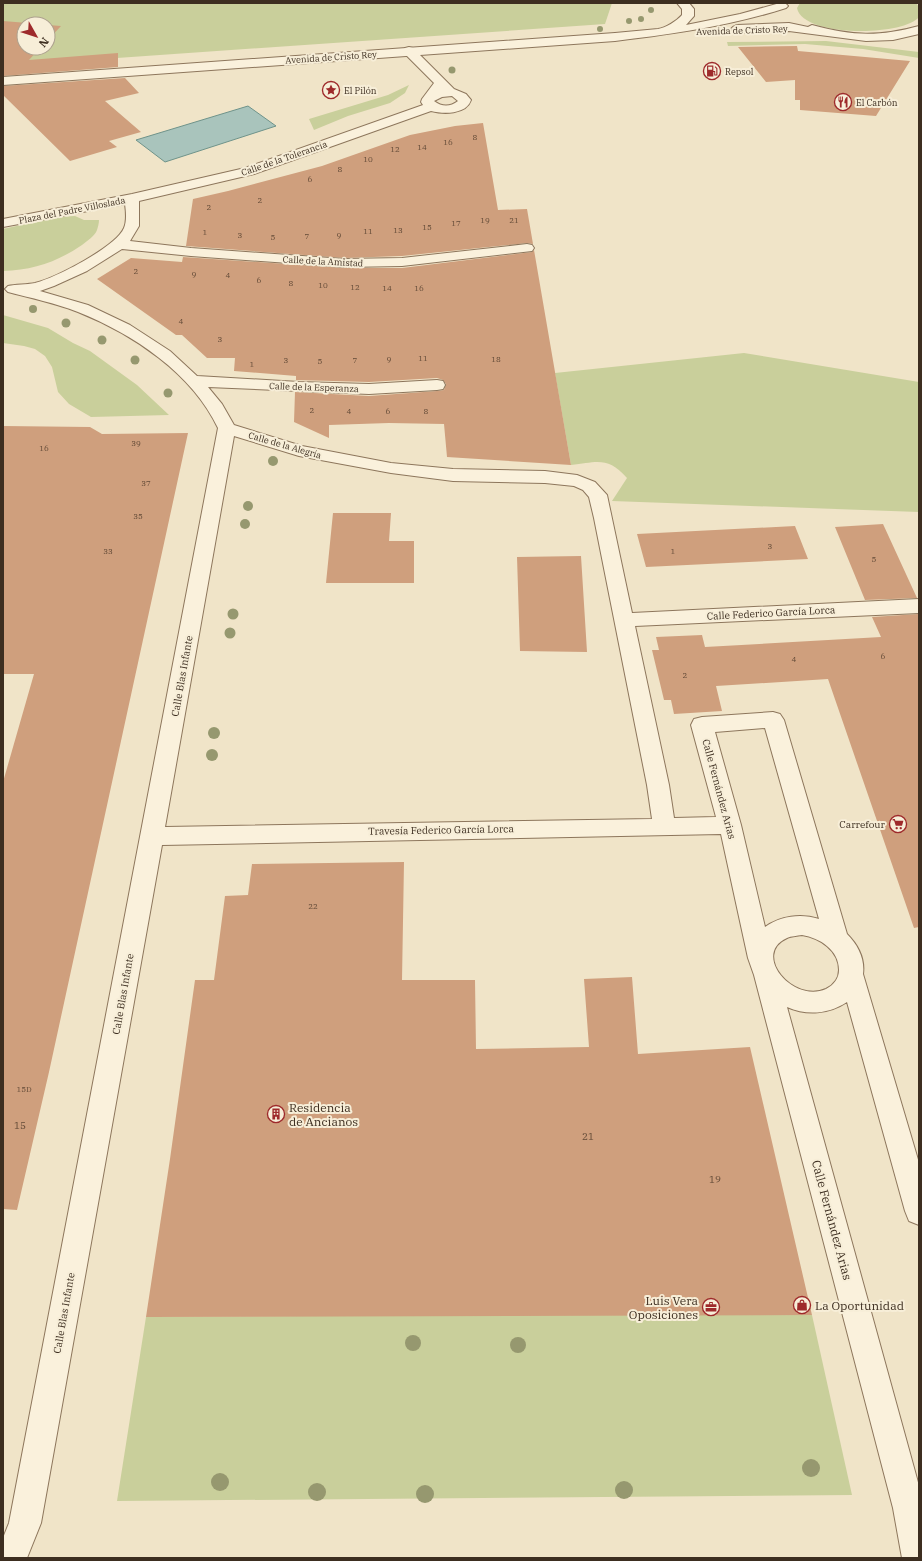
<svg xmlns="http://www.w3.org/2000/svg" width="922" height="1561" font-family="'IBM Plex Serif',serif">
  <rect width="100%" height="100%" fill="#f0e4c8"/>
  <path fill="#c9cf9b" fill-rule="evenodd" d="M3 3H612L605 24 3 66ZM24 24H48V48H24Z
    M800 3H916L919 7V17C902 37 802 37 797 8Z
    M826 41 919 52V58L863 49 805 44 728 46 727 42Z
    M409 85 405 93 390 103 348 116 314 130 309 119 388 95Z
    M75 216 84 220H99C99 223 98 227 97 230 95 236 87 241 82 245 57 262 33 270 3 271V229L57 217Z
    M3 315 48 328 73 343 90 351 137 385 169 415 91 417 69 404 58 392 52 367 45 356 35 349 24 346 3 343Z
    M744 353 919 382V512L612 501 627 478C608 456 597 462 571 465L555 373Z
    M663 1314 812 1315 852 1495 117 1501 146 1317Z"/>
  <path fill="#a9c4bc" stroke="#6f938a" d="M248 106 276 126 165 162 136 140Z"/>
  <path fill="#cf9f7d" d="M3 21 40 24H24V48H40L29 60 118 53V67L3 76Z
    M48 25 61 26 48 40Z
    M797 46 798 51 910 61 876 116 800 110V100H795V80L766 82 738 47Z
    M125 78 139 93 105 101 141 132 109 141 117 147 70 161 3 95V86Z
    M483 123 498 210 527 209 533 244 527 243 402 256 344 258 186 246 193 199 228 191 322 166 410 135 455 126Z
    M534 250 571 465 447 457 444 424 389 423 329 425V438L294 422 295 392 369 396 437 391 444 390 446 384 443 380 437 378 369 382 296 380V376L234 371 235 358H207L182 335H176L97 279 131 258 182 262 183 257 344 268H402L532 252Z
    M3 426 90 427 102 434 188 433 49 1072 17 1210 3 1209V782L34 674H3Z
    M333 513H391L389 541H414V583H326Z
    M883 524 917 598 865 600 835 527Z
    M795 526 808 559 646 567 637 534Z
    M581 556 587 652 520 651 517 557Z
    M919 614V927L914 928 828 679 716 686 722 711 674 714 671 700H664L652 650H659L656 637 702 635 705 647 881 637 872 617Z
    M404 862 402 980H475L476 1049 589 1047 584 979 632 977 638 1054 750 1047 812 1315 146 1317 170 1159 195 980H214L225 896 248 895 252 864Z"/>
  <g fill="none" stroke-linecap="round" stroke-linejoin="round">
    <g stroke="#8d765c" stroke-width="2">
      <path id="minor" d="M409 47 413 48 454 89 466 94 471 100C466 115 443 114 431 111L254 174 139 201V226L130 241 191 248 344 259 402 258 527 244 532 245 534 248 532 251 402 266 344 267 191 256 122 249 87 271 54 286 40 291 88 305 130 325 170 351 197 376 299 382 369 384 437 380 443 381 445 385 443 389 437 390 369 394 208 387 222 404 234 425 302 446 391 463 453 469 545 471 577 475 595 482 607 495 632 613 919 599V613L635 626 669 785 674 818 716 817 691 725 694 719 702 717 773 712 780 714 784 720 847 934C858 945 865 959 863 974L919 1163V1225L909 1221 905 1211 847 1002C829 1014 807 1016 787 1007L919 1486V1558H902L893 1508 754 975 748 958 721 834 162 845 41 1523 27 1558H3V1538L9 1523 218 428C192 373 133 334 78 312 55 303 31 298 8 292L5 289 8 286C16 284 26 285 35 283 55 278 116 247 124 228 127 221 126 211 125 204L3 227V219L132 194 245 168 423 105 421 102 422 99 434 83 405 54 403 51 405 48ZM452 96 458 101C450 107 442 107 434 101L442 97ZM234 436 299 456 391 473 453 481 545 483 574 486 583 490 589 497 594 518 647 785 652 819 165 827ZM765 728 819 919C801 913 780 916 765 927L741 825 715 732ZM802 935C820 938 839 950 839 970 839 978 834 985 826 989 793 1004 751 954 787 938 791 936 797 936 802 935Z"/>
    </g>
    <g stroke="#8d765c" stroke-width="2">
      <path id="tertiary" d="M677 3H689L694 9V16L686 25 740 14 780 3 786 4 788 6 786 8C730 26 673 34 615 41L3 85V77L615 33 658 29C665 28 677 21 682 15V9Z
        M789 23 808 27 812 25C852 36 879 37 919 26V34L893 40 866 41 789 31 737 33 733 31 731 29 733 27 737 25Z"/>
    </g>
    <use href="#minor" fill="#faf1dc" fill-rule="evenodd"/>
    <use href="#tertiary" fill="#faf1dc" fill-rule="evenodd"/>
  </g>
  <g fill="#96986f">
    <circle cx="651" cy="10" r="3"/>
    <circle cx="641" cy="19" r="3"/>
    <circle cx="629" cy="21" r="3"/>
    <circle cx="600" cy="29" r="3"/>
    <circle cx="452" cy="70" r="3.5"/>
    <circle cx="33" cy="309" r="4"/>
    <circle cx="66" cy="323" r="4.5"/>
    <circle cx="102" cy="340" r="4.5"/>
    <circle cx="135" cy="360" r="4.5"/>
    <circle cx="168" cy="393" r="4.5"/>
    <circle cx="273" cy="461" r="5"/>
    <circle cx="248" cy="506" r="5"/>
    <circle cx="245" cy="524" r="5"/>
    <circle cx="233" cy="614" r="5.5"/>
    <circle cx="230" cy="633" r="5.5"/>
    <circle cx="214" cy="733" r="6"/>
    <circle cx="212" cy="755" r="6"/>
    <circle cx="413" cy="1343" r="8"/>
    <circle cx="518" cy="1345" r="8"/>
    <circle cx="811" cy="1468" r="9"/>
    <circle cx="220" cy="1482" r="9"/>
    <circle cx="624" cy="1490" r="9"/>
    <circle cx="317" cy="1492" r="9"/>
    <circle cx="425" cy="1494" r="9"/>
  </g>
  <defs>
    <g id="fuel-ring" transform="scale(0.9)"><circle r="9.5" fill="#f7eed8" stroke="#9e2a2b" stroke-width="1.5"/><path d="M-5.5-6h7V0h2V4h1.3V-2.5L3-4.5l.8-.8L6-3V5H2.5V1h-1V6h-7ZM-4.2-4.7v3.2H.2V-4.7Z" fill="#9e2a2b"/></g>
    <g id="sight-ring" transform="scale(0.9)"><circle r="9.5" fill="#f7eed8" stroke="#9e2a2b" stroke-width="1.5"/><path d="M0-6L1.8-2.2L6-1.7L2.9 1.2L3.7 5.4L0 3.3L-3.7 5.4L-2.9 1.2L-6-1.7L-1.8-2.2Z" fill="#9e2a2b"/></g>
    <g id="restaurant-ring" transform="scale(0.9)"><circle r="9.5" fill="#f7eed8" stroke="#9e2a2b" stroke-width="1.5"/><path d="M-5-6h1v4h1v-4h1v4h1v-4h1v5L-1.5 .5V6h-2V.5L-5-1ZM5-6V6H3V1.5H1.5Q1.5-4 5-6Z" fill="#9e2a2b"/></g>
    <g id="supermarket-ring" transform="scale(0.9)"><circle r="9.5" fill="#f7eed8" stroke="#9e2a2b" stroke-width="1.5"/><path d="M-6-5.5h2.5l.6 2H6L4.5 2H-2.5L-4.4-4H-6ZM-1.5 3.2a1.3 1.3 0 1 0 .1 0ZM3 3.2a1.3 1.3 0 1 0 .1 0Z" fill="#9e2a2b"/></g>
    <g id="building-ring" transform="scale(0.9)"><circle r="9.5" fill="#f7eed8" stroke="#9e2a2b" stroke-width="1.5"/><path d="M-4-6H4V6H1V3H-1V6H-4ZM-2.5-4.3h1.7v1.8h-1.7ZM.8-4.3h1.7v1.8H.8ZM-2.5-1h1.7V.8h-1.7ZM.8-1h1.7V.8H.8Z" fill="#9e2a2b"/></g>
    <g id="shop-ring" transform="scale(0.9)"><circle r="9.5" fill="#f7eed8" stroke="#9e2a2b" stroke-width="1.5"/><path d="M-5-2.5h2.3a2.7 3.5 0 0 1 5.4 0H5L5.5 6h-11ZM-1.5-2.5h3a1.5 2.3 0 0 0-3 0Z" fill="#9e2a2b"/></g>
    <g id="office-ring" transform="scale(0.9)"><circle r="9.5" fill="#f7eed8" stroke="#9e2a2b" stroke-width="1.5"/><path d="M-6-3h4V-5.5h4V-3h4V5H-6ZM-1-4.5V-3h2v-1.5ZM-6 0V1H6V0Z" fill="#9e2a2b"/></g>
  </defs>
  <g fill-rule="evenodd">
    <use href="#fuel-ring" x="712" y="71"/>
    <use href="#sight-ring" x="331" y="90"/>
    <use href="#restaurant-ring" x="843" y="102"/>
    <use href="#supermarket-ring" x="898" y="824"/>
    <use href="#building-ring" x="276" y="1114"/>
    <use href="#shop-ring" x="802" y="1305"/>
    <use href="#office-ring" x="711" y="1307"/>
  </g>
  <g text-anchor="middle" dominant-baseline="central" stroke-width="4" stroke-linejoin="round" paint-order="stroke">
    <g font-size="8" fill="#624a37">
      <text x="475" y="137">8</text>
      <text x="448" y="142">16</text>
      <text x="422" y="147">14</text>
      <text x="395" y="149">12</text>
      <text x="368" y="159">10</text>
      <text x="340" y="169">8</text>
      <text x="310" y="179">6</text>
      <text x="260" y="200">2</text>
      <text x="209" y="207">2</text>
      <text x="485" y="220">19</text>
      <text x="514" y="220">21</text>
      <text x="456" y="223">17</text>
      <text x="427" y="227">15</text>
      <text x="398" y="230">13</text>
      <text x="368" y="231">11</text>
      <text x="205" y="232">1</text>
      <text x="240" y="235">3</text>
      <text x="339" y="235">9</text>
      <text x="307" y="236">7</text>
      <text x="273" y="237">5</text>
      <text x="136" y="271">2</text>
      <text x="194" y="274">9</text>
      <text x="228" y="275">4</text>
      <text x="259" y="280">6</text>
      <text x="291" y="283">8</text>
      <text x="323" y="285">10</text>
      <text x="355" y="287">12</text>
      <text x="387" y="288">14</text>
      <text x="419" y="288">16</text>
      <text x="181" y="321">4</text>
      <text x="220" y="339">3</text>
      <text x="423" y="358">11</text>
      <text x="389" y="359">9</text>
      <text x="496" y="359">18</text>
      <text x="286" y="360">3</text>
      <text x="355" y="360">7</text>
      <text x="320" y="361">5</text>
      <text x="252" y="364">1</text>
      <text x="312" y="410">2</text>
      <text x="349" y="411">4</text>
      <text x="388" y="411">6</text>
      <text x="426" y="411">8</text>
      <text x="136" y="443">39</text>
      <text x="44" y="448">16</text>
      <text x="146" y="483">37</text>
      <text x="138" y="516">35</text>
      <text x="770" y="546">3</text>
      <text x="108" y="551">33</text>
      <text x="673" y="551">1</text>
      <text x="874" y="559">5</text>
      <text x="883" y="656">6</text>
      <text x="794" y="659">4</text>
      <text x="685" y="675">2</text>
      <text x="313" y="906">22</text>
      <text x="24" y="1089">15D</text>
    </g>
    <g font-size="9" fill="#3d2e20" stroke="#f7eed8">
      <text transform="translate(742 30) rotate(-2)">Avenida de Cristo Rey</text>
      <text transform="translate(331 57) rotate(-4)">Avenida de Cristo Rey</text>
      <text transform="translate(284 158) rotate(-19)">Calle de la Tolerancia</text>
      <text transform="translate(72 210) rotate(-11)">Plaza del Padre Villoslada</text>
      <text transform="translate(323 261) rotate(3)">Calle de la Amistad</text>
      <text transform="translate(314 387) rotate(2)">Calle de la Esperanza</text>
      <text transform="translate(285 445) rotate(16)">Calle de la Alegría</text>
    </g>
    <g font-size="9" fill="#3d2e20" stroke="#f7eed8" text-anchor="start">
      <text x="725" y="71">Repsol</text>
      <text x="344" y="90">El Pilón</text>
      <text x="856" y="102">El Carbón</text>
    </g>
    <g font-size="10" fill="#3d2e20" stroke="#f7eed8">
      <text transform="translate(771 613) rotate(-3)">Calle Federico García Lorca</text>
      <text transform="translate(182 676) rotate(-80)">Calle Blas Infante</text>
      <text transform="translate(719 789) rotate(75)">Calle Fernández Arias</text>
      <text transform="translate(441 830) rotate(-1)">Travesía Federico García Lorca</text>
      <text transform="translate(123 994) rotate(-80)">Calle Blas Infante</text>
      <text transform="translate(64 1313) rotate(-80)">Calle Blas Infante</text>
    </g>
    <g font-size="10" fill="#3d2e20" stroke="#f7eed8" text-anchor="end">
      <text x="885" y="824">Carrefour</text>
    </g>
    <g font-size="10" fill="#624a37">
      <text x="20" y="1125">15</text>
      <text x="588" y="1136">21</text>
      <text x="715" y="1179">19</text>
    </g>
    <g font-size="12" fill="#3d2e20" stroke="#f7eed8" text-anchor="start">
      <text x="289" y="1107">Residencia<tspan x="289" dy="14">de Ancianos</tspan></text>
      <text x="698" y="1300" text-anchor="end">Luis Vera<tspan x="698" dy="14">Oposiciones</tspan></text>
      <text x="815" y="1305">La Oportunidad</text>
    </g>
    <g font-size="12" fill="#3d2e20" stroke="#f7eed8">
      <text transform="translate(832 1220) rotate(75)">Calle Fernández Arias</text>
    </g>
  </g>
  <rect width="922" height="1561" fill="none" stroke="#3d2e20" stroke-width="8"/>
  <g transform="translate(36 36) rotate(129)"><circle r="19" fill="#f7eed8" stroke="#ada18e"/>
  <path d="M0-3L7 15L0 10L-7 15Z" fill="#9e2a2b"/>
  <text y="-6" font-size="11" font-weight="bold" text-anchor="middle" fill="#3d2e20">N</text>
  </g>
</svg>
